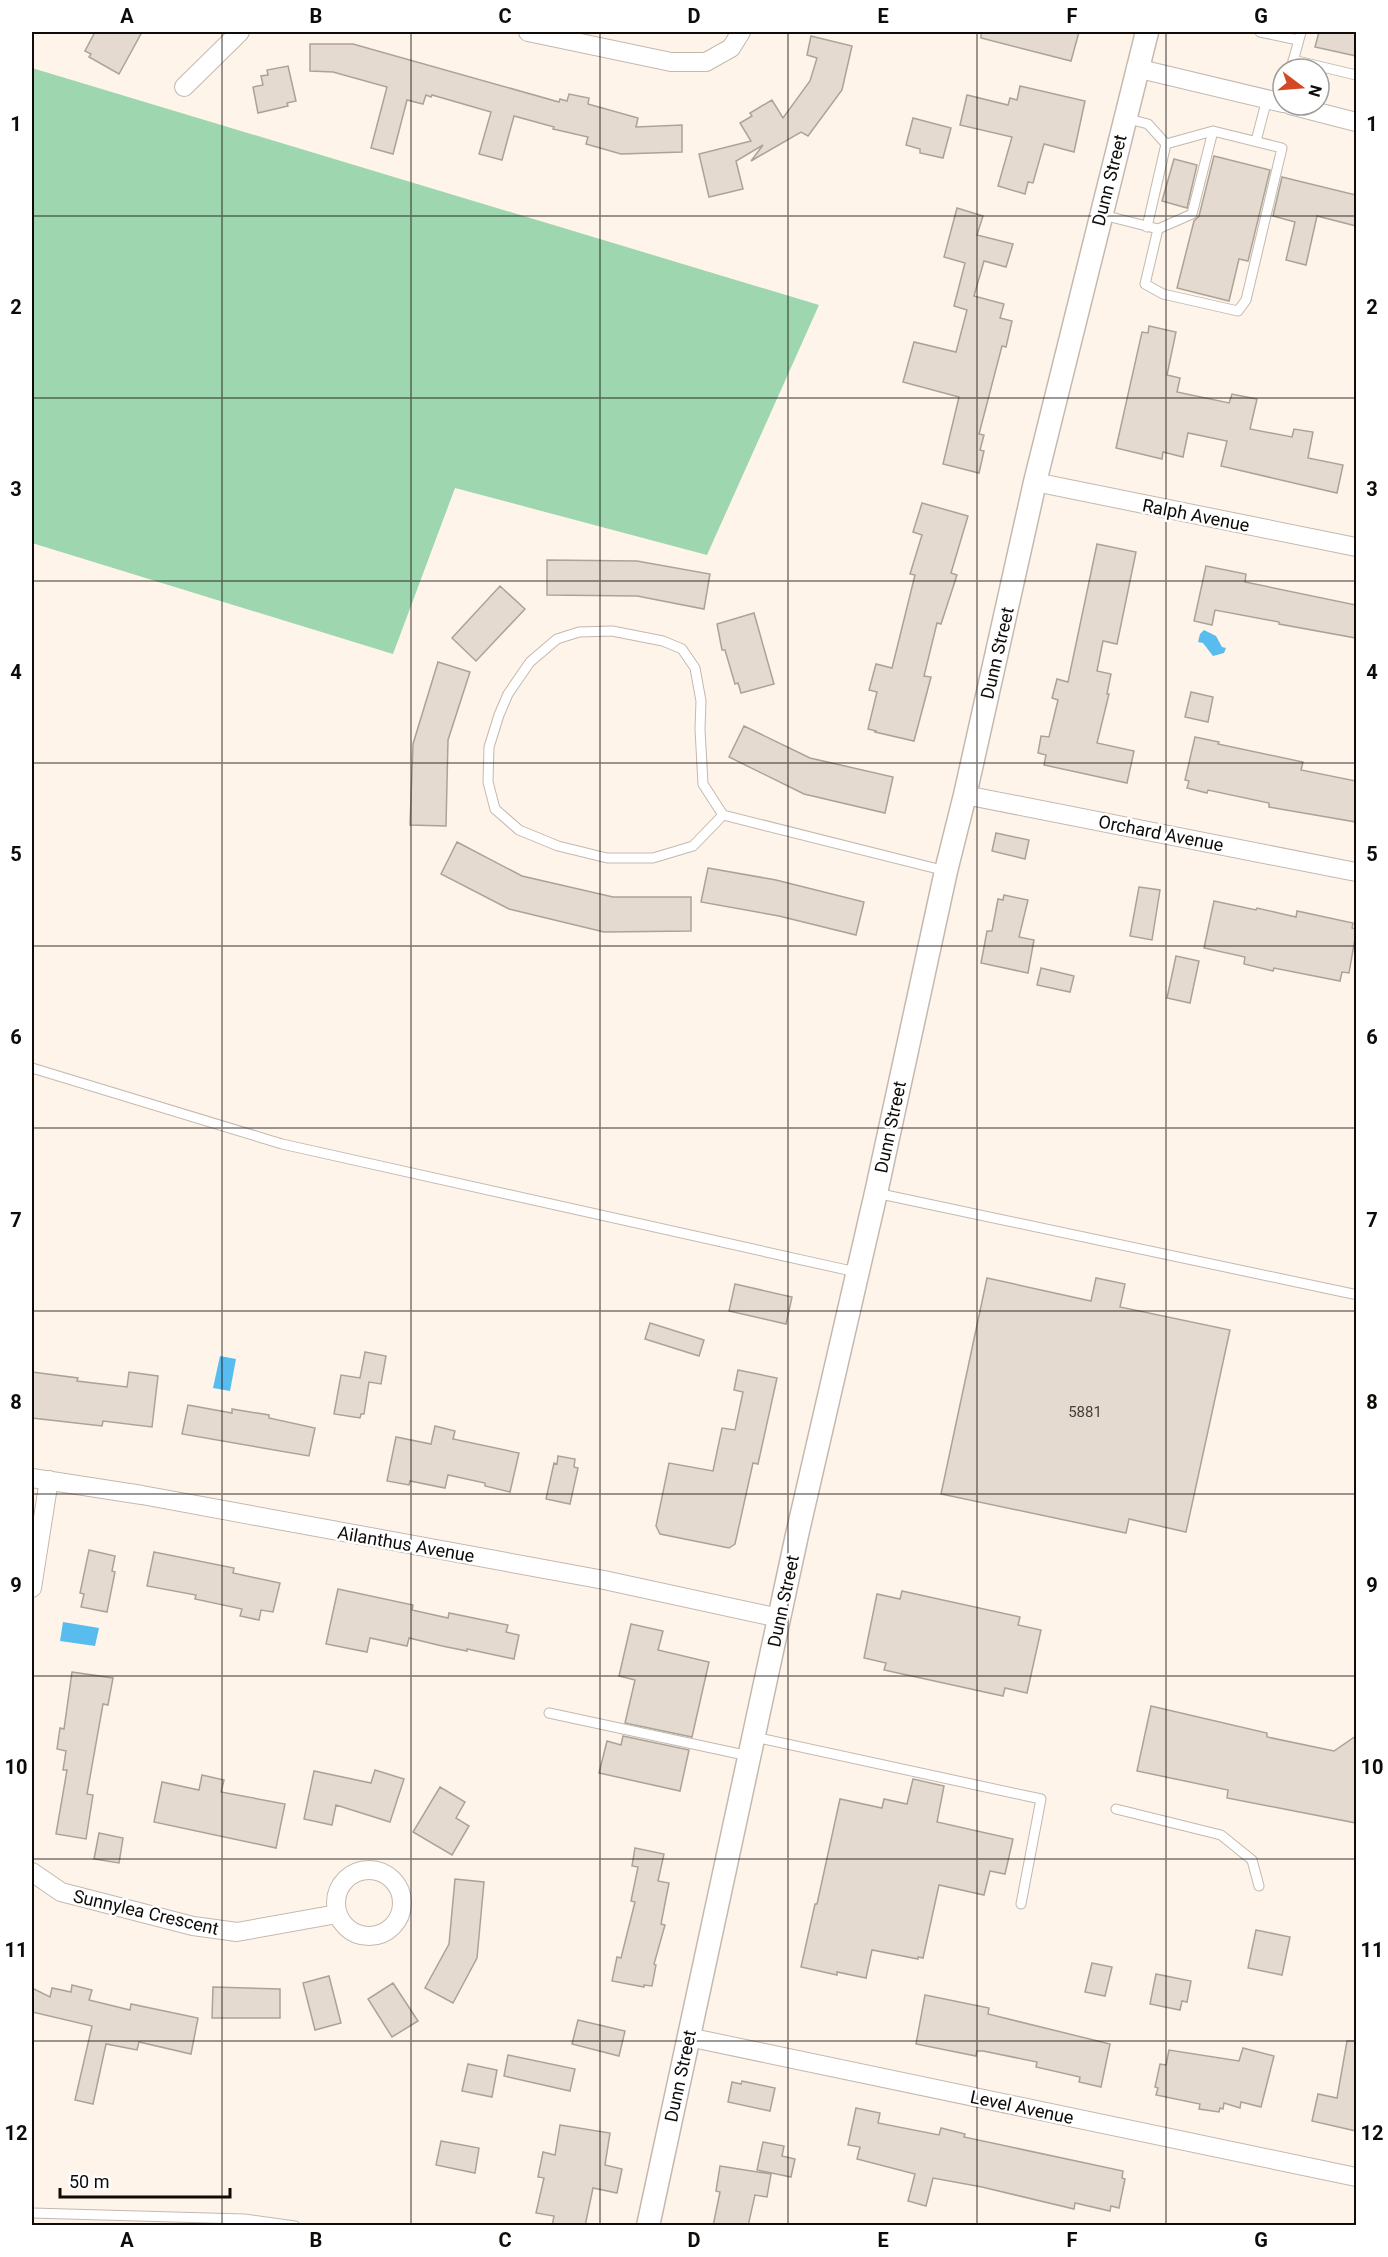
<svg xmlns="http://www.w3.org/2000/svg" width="1388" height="2257" font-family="Roboto,sans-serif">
  <rect width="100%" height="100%" fill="#fff4e9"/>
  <path fill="#9dd6af" d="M32 68 819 305 707 555 455 488 393 654 32 543Z"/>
  <path fill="#58bcef" d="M1204 630 1216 636 1222 647 1226 648 1224 653 1213 656 1203 643 1198 642 1200 634Z
    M220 1356 236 1359 230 1391 213 1388Z
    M63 1622 99 1628 95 1646 60 1641Z"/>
  <path fill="#e4dacf" stroke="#aca398" stroke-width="1.5" d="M95 32H142L119 74 89 57 91 54 85 51Z
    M981 32H1079L1071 61 981 38Z
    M1319 32H1356V56L1315 47Z
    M811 36 852 46 842 90 808 136 801 132 751 161 763 145 736 161 743 189 709 197 699 154 751 141 740 123 752 116 750 113 772 100 783 118 810 81 817 58 807 55Z
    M310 44H353L559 102 560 99 567 101 569 94 589 98 588 104 638 118 636 127 682 125V152L621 154 586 144 588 137 553 129 554 127 514 116 502 160 479 154 491 112 432 95 431 97 426 95 423 104 407 100 393 154 371 148 387 87 333 72 310 71Z
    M288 66 296 101 287 103 288 106 258 113 253 87 263 85 261 76 268 75 267 70Z
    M1020 86 1085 101 1074 152 1044 144 1033 183 1028 182 1025 194 998 186 1012 137 960 125 967 95 1008 105 1010 98 1017 100Z
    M913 118 951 128 943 158 920 153V149L906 145Z
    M1214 156 1270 170 1248 261 1239 259 1229 301 1177 288 1194 221 1199 216Z
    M1174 159 1197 165 1187 208 1162 201Z
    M1282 177 1356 195V226L1317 216 1306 265 1286 260 1295 222 1273 216Z
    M957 208 983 216 977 235 1013 244 1006 267 984 261 974 296 1004 304 1000 318 1012 321 1006 347 1002 346 979 434 984 435 980 450 984 451 979 473 943 464 959 397 903 382 914 342 956 352 967 310 954 306 965 263 944 257Z
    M1149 326 1176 332 1167 375 1180 378 1177 392 1229 403 1232 394 1257 399 1250 429 1292 437 1294 429 1313 432 1308 458 1343 465 1337 493 1221 466 1227 441 1188 433 1183 457 1163 452 1162 459 1116 448 1142 332 1148 333Z
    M922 503 968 516 951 573 957 575 941 624 937 623 924 676 931 677 914 741 875 732 876 731 868 729 877 692 869 690 876 664 892 668 915 575 910 574 922 535 913 532Z
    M1097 544 1136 552 1117 644 1103 641 1097 671 1111 674 1107 694H1109L1097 743 1134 751 1127 783 1044 765 1046 755 1038 753 1041 736 1049 737 1058 700 1052 698 1057 679 1068 682Z
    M547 560 637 561 710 574 704 609 637 596 547 595Z
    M1206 566 1246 574 1245 582 1356 605V638L1279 624V622L1215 610 1212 625 1194 621Z
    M500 586 525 609 476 661 452 638Z
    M754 613 774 684 741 693 738 683 735 684 725 650H722L717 624Z
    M438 662 470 672 448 740 446 826 410 825 413 744Z
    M1191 692 1213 697 1208 722 1185 717Z
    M744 726 810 758 893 777 885 813 804 794 729 757Z
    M1195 737 1219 742 1218 744 1303 762 1301 770 1356 781V822L1269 807V803L1208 790 1207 793 1187 788 1189 781 1185 780Z
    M996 833 1029 840 1025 859 992 851Z
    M457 842 522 876 613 897H691V931L604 932 509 909 441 874Z
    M708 868 776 880 864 902 856 935 779 916 701 902Z
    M1139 887 1160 890 1152 940 1130 936Z
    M1004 895 1028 900 1019 937 1034 940 1028 973 981 963 987 931H992L998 899 1003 900Z
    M1214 901 1256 910 1257 908 1296 917 1297 911 1353 923 1352 928 1356 929V933L1349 973 1342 972 1340 981 1274 968 1273 971 1244 964 1245 957 1204 948Z
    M1176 956 1199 961 1190 1003 1167 998Z
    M1041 968 1074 976 1070 992 1037 985Z
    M987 1278 1091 1301 1096 1278 1125 1284 1120 1307 1230 1330 1186 1532 1129 1519 1126 1533 941 1494Z
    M735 1284 792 1297 786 1324 729 1311Z
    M650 1323 704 1340 699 1356 645 1339Z
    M365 1352 386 1356 381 1384 369 1382 364 1414H361L360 1418 334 1414 341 1375 360 1378Z
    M738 1370 777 1378 758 1464 753 1463 735 1544 729 1548 660 1534 656 1526 669 1463 713 1471 722 1428 735 1430 743 1392 734 1390Z
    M32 1372 78 1378 77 1381 127 1387 129 1372 158 1376 152 1427 103 1421 102 1426 32 1418Z
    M188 1405 232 1413V1409L269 1415V1418L315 1428 309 1456 182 1434Z
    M435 1426 455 1431 453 1439 519 1453 510 1492 485 1486V1483L448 1475 445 1488 410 1481 409 1485 387 1481 396 1437 431 1444Z
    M558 1456 575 1459 574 1467 578 1468 570 1504 546 1499 554 1463 557 1464Z
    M89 1550 115 1556 112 1571 115 1572 107 1612 81 1607 84 1594 80 1593Z
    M154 1552 234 1568 233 1573 280 1583 273 1612 261 1610 259 1620 240 1616 242 1609 195 1599 196 1595 147 1586Z
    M338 1589 413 1605 412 1610 448 1618 449 1613 508 1625 506 1632 519 1635 514 1659 467 1649V1651L442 1646 409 1638 407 1646 370 1638 367 1652 326 1644Z
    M902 1591 1020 1617 1018 1625 1041 1630 1027 1693 1005 1688 1003 1696 884 1670 886 1663 864 1658 877 1594 900 1599Z
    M631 1624 663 1631 658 1650 709 1662 692 1737 625 1723 635 1680 619 1676Z
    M72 1672 113 1678 108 1705 103 1704 87 1794 93 1795 86 1839 56 1834 67 1770H63L66 1751 57 1749 60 1728 64 1729Z
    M1151 1706 1267 1733V1737L1334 1751 1356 1736V1823L1227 1798 1228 1790 1137 1771Z
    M623 1736 689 1750 680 1791 599 1773 607 1741 621 1745Z
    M375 1770 404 1779 390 1822 336 1805 332 1825 304 1819 314 1771 371 1783Z
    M202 1775 224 1780 221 1792 285 1804 276 1848 154 1822 162 1782 199 1790Z
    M913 1779 944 1786 937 1822 1013 1839 1005 1874 990 1871 984 1895 939 1885 923 1958 918 1957V1959L872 1950 866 1978 837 1972V1975L801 1967 815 1904H817L840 1799 882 1808 884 1799 907 1804Z
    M440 1787 465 1802 456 1818 469 1826 452 1855 413 1832Z
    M99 1833 123 1838 119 1863 94 1859Z
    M635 1848 664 1854 658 1881 669 1883 661 1924 665 1925 654 1964 656 1965 652 1986 644 1985V1987L612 1981 617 1957 621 1958 635 1902 631 1901 638 1867 632 1866Z
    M455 1879 484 1882 477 1958 453 2003 425 1988 449 1944Z
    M1256 1930 1290 1937 1282 1975 1248 1968Z
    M1092 1963 1112 1967 1105 1996 1085 1992Z
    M1156 1974 1191 1981 1187 2002 1182 2001 1180 2010 1150 2004Z
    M329 1976 341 2023 315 2030 303 1983Z
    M393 1983 418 2021 392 2037 368 1999Z
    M72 1985 92 1990 89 2000 130 2010 131 2004 198 2018 191 2054 139 2042 137 2050 106 2044 93 2104 75 2100 92 2026 32 2012V1988L50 1997 52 1988 71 1992Z
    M213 1987 280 1989V2018H212Z
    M925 1995 989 2008 988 2014 1110 2044 1101 2087 1079 2082 1080 2077 1036 2067 1037 2062 983 2051H977L976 2056 916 2044Z
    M578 2020 625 2031 619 2056 572 2044Z
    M1347 2041H1356V2131L1312 2121 1318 2094 1337 2098Z
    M1243 2048 1274 2056 1261 2107 1241 2102 1240 2108 1224 2103 1223 2109 1220 2108 1219 2112 1199 2109 1200 2104 1156 2095 1158 2088 1155 2087 1160 2064 1166 2065 1169 2050 1239 2061Z
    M508 2055 575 2069 570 2091 504 2076Z
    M468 2064 497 2070 492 2097 462 2091Z
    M742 2081 775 2088 770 2111 728 2102 732 2082 741 2084Z
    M856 2108 880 2113 878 2123 939 2135 941 2128 965 2134 964 2137 1123 2171 1122 2178 1125 2179 1119 2208 1111 2206 1110 2211 1075 2203 1074 2209 982 2187 933 2178 926 2206 908 2201 915 2174 857 2159 860 2147 848 2145Z
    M560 2125 610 2133 605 2165 622 2169 617 2193 593 2188 585 2226H552L554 2216 536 2213 544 2178 538 2177 543 2152 555 2155Z
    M441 2141 479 2148 475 2173 436 2165Z
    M763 2142 784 2146 782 2156 795 2159 791 2177 757 2170Z
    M720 2166 771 2174 767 2197 755 2195 748 2226H713L720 2192 716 2191Z"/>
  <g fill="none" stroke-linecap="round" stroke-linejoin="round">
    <g stroke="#c3b9ae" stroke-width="11">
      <path id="service" d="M1260 32 1298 40
        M1293 60 1356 75
        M1291 69 1301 32
        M1125 118 1148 124 1166 144
        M1256 141 1267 99
        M1103 215 1158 229 1145 284 1163 294 1238 311 1246 300 1282 148 1213 131 1166 144 1147 227
        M1158 229 1192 214 1213 131
        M723 815 693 846 653 858H607L558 846 519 830 495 809 488 782 489 747 499 715 508 694 530 662 557 639 579 632 612 631 663 641 682 649 695 668 701 701 700 729 703 784 723 815 946 871
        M32 1068 282 1144 856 1272
        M876 1193 1353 1294
        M549 1713 749 1756
        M754 1737 1041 1799 1021 1904
        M1116 1809 1221 1835 1252 1860 1259 1886
        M32 2213 244 2219 295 2226"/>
    </g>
    <g stroke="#c3b9ae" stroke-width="20">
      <path id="minor" d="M528 32 671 62H706L731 48 741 32
        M1136 68 1283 103
        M184 87 240 32
        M1290 105 1356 122
        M1035 482 1356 547
        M965 795 1356 872
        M32 1478 142 1495 604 1580 779 1618
        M32 1588 49 1480
        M336 1903a33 33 0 1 1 66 0a33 33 0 1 1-66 0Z
        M32 1872 61 1892 193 1926 237 1932 337 1914
        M688 2037 1356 2177"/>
    </g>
    <g stroke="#c3b9ae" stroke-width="25">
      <path id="tertiary" d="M648 2226 797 1535 876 1193 946 871 965 795 1035 482 1147 32"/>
    </g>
    <use href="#service" stroke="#fff" stroke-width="9"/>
    <use href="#minor" stroke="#fff" stroke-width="18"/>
    <use href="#tertiary" stroke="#fff" stroke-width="22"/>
  </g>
  <path fill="none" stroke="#0e0b08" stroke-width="1.5" stroke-opacity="0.55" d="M222 32V2226M411 32V2226M600 32V2226M788 32V2226M977 32V2226M1166 32V2226M32 216H1356M32 398H1356M32 581H1356M32 763H1356M32 946H1356M32 1128H1356M32 1311H1356M32 1494H1356M32 1676H1356M32 1859H1356M32 2041H1356"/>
  <g text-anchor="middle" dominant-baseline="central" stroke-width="5" stroke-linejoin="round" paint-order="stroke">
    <g font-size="15" fill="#443f3a">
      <text x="1085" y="1412">5881</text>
    </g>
    <g font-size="18" fill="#0e0b08" stroke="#fff">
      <text transform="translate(1109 180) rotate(-76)">Dunn Street</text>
      <text transform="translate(1196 515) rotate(11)">Ralph Avenue</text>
      <text transform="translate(997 653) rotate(-77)">Dunn Street</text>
      <text transform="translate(1161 833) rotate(11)">Orchard Avenue</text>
      <text transform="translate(890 1127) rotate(-78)">Dunn Street</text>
      <text transform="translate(406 1544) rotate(10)">Ailanthus Avenue</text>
      <text transform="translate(783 1601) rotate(-78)">Dunn Street</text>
      <text transform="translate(146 1912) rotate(13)">Sunnylea Crescent</text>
      <text transform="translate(680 2076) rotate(-78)">Dunn Street</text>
      <text transform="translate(1022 2107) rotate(12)">Level Avenue</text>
    </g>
  </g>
  <rect width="1388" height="2257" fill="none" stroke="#ffffff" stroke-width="66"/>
  <g transform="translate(1301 87) rotate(106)"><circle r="28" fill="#ffffff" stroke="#9f9d9c" stroke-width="1.5"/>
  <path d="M0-4.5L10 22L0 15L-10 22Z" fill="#d34926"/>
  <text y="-9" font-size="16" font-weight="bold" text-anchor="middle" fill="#0e0b08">N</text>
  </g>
  <path d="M60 2188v9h170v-9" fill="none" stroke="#0e0b08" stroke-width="3"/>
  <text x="69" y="2188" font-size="18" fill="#0e0b08" stroke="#ffffff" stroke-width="4.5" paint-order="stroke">50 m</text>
  <rect x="33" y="33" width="1322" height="2191" fill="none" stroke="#0e0b08" stroke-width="2"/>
  <g font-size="20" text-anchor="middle" font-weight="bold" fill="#0e0b08">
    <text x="127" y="23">A</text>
    <text x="316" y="23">B</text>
    <text x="505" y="23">C</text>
    <text x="694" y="23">D</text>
    <text x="883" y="23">E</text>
    <text x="1072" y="23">F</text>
    <text x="1261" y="23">G</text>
    <text x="16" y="131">1</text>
    <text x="1372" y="131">1</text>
    <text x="16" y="314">2</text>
    <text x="1372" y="314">2</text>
    <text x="16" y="496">3</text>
    <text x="1372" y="496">3</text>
    <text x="16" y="679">4</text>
    <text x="1372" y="679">4</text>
    <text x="16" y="861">5</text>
    <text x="1372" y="861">5</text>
    <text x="16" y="1044">6</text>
    <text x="1372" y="1044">6</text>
    <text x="16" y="1227">7</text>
    <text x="1372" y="1227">7</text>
    <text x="16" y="1409">8</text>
    <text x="1372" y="1409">8</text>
    <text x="16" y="1592">9</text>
    <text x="1372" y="1592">9</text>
    <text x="16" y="1774">10</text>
    <text x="1372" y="1774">10</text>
    <text x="16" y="1957">11</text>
    <text x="1372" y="1957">11</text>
    <text x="16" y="2140">12</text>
    <text x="1372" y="2140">12</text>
    <text x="127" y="2247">A</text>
    <text x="316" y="2247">B</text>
    <text x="505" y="2247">C</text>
    <text x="694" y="2247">D</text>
    <text x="883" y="2247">E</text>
    <text x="1072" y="2247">F</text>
    <text x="1261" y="2247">G</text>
  </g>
</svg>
